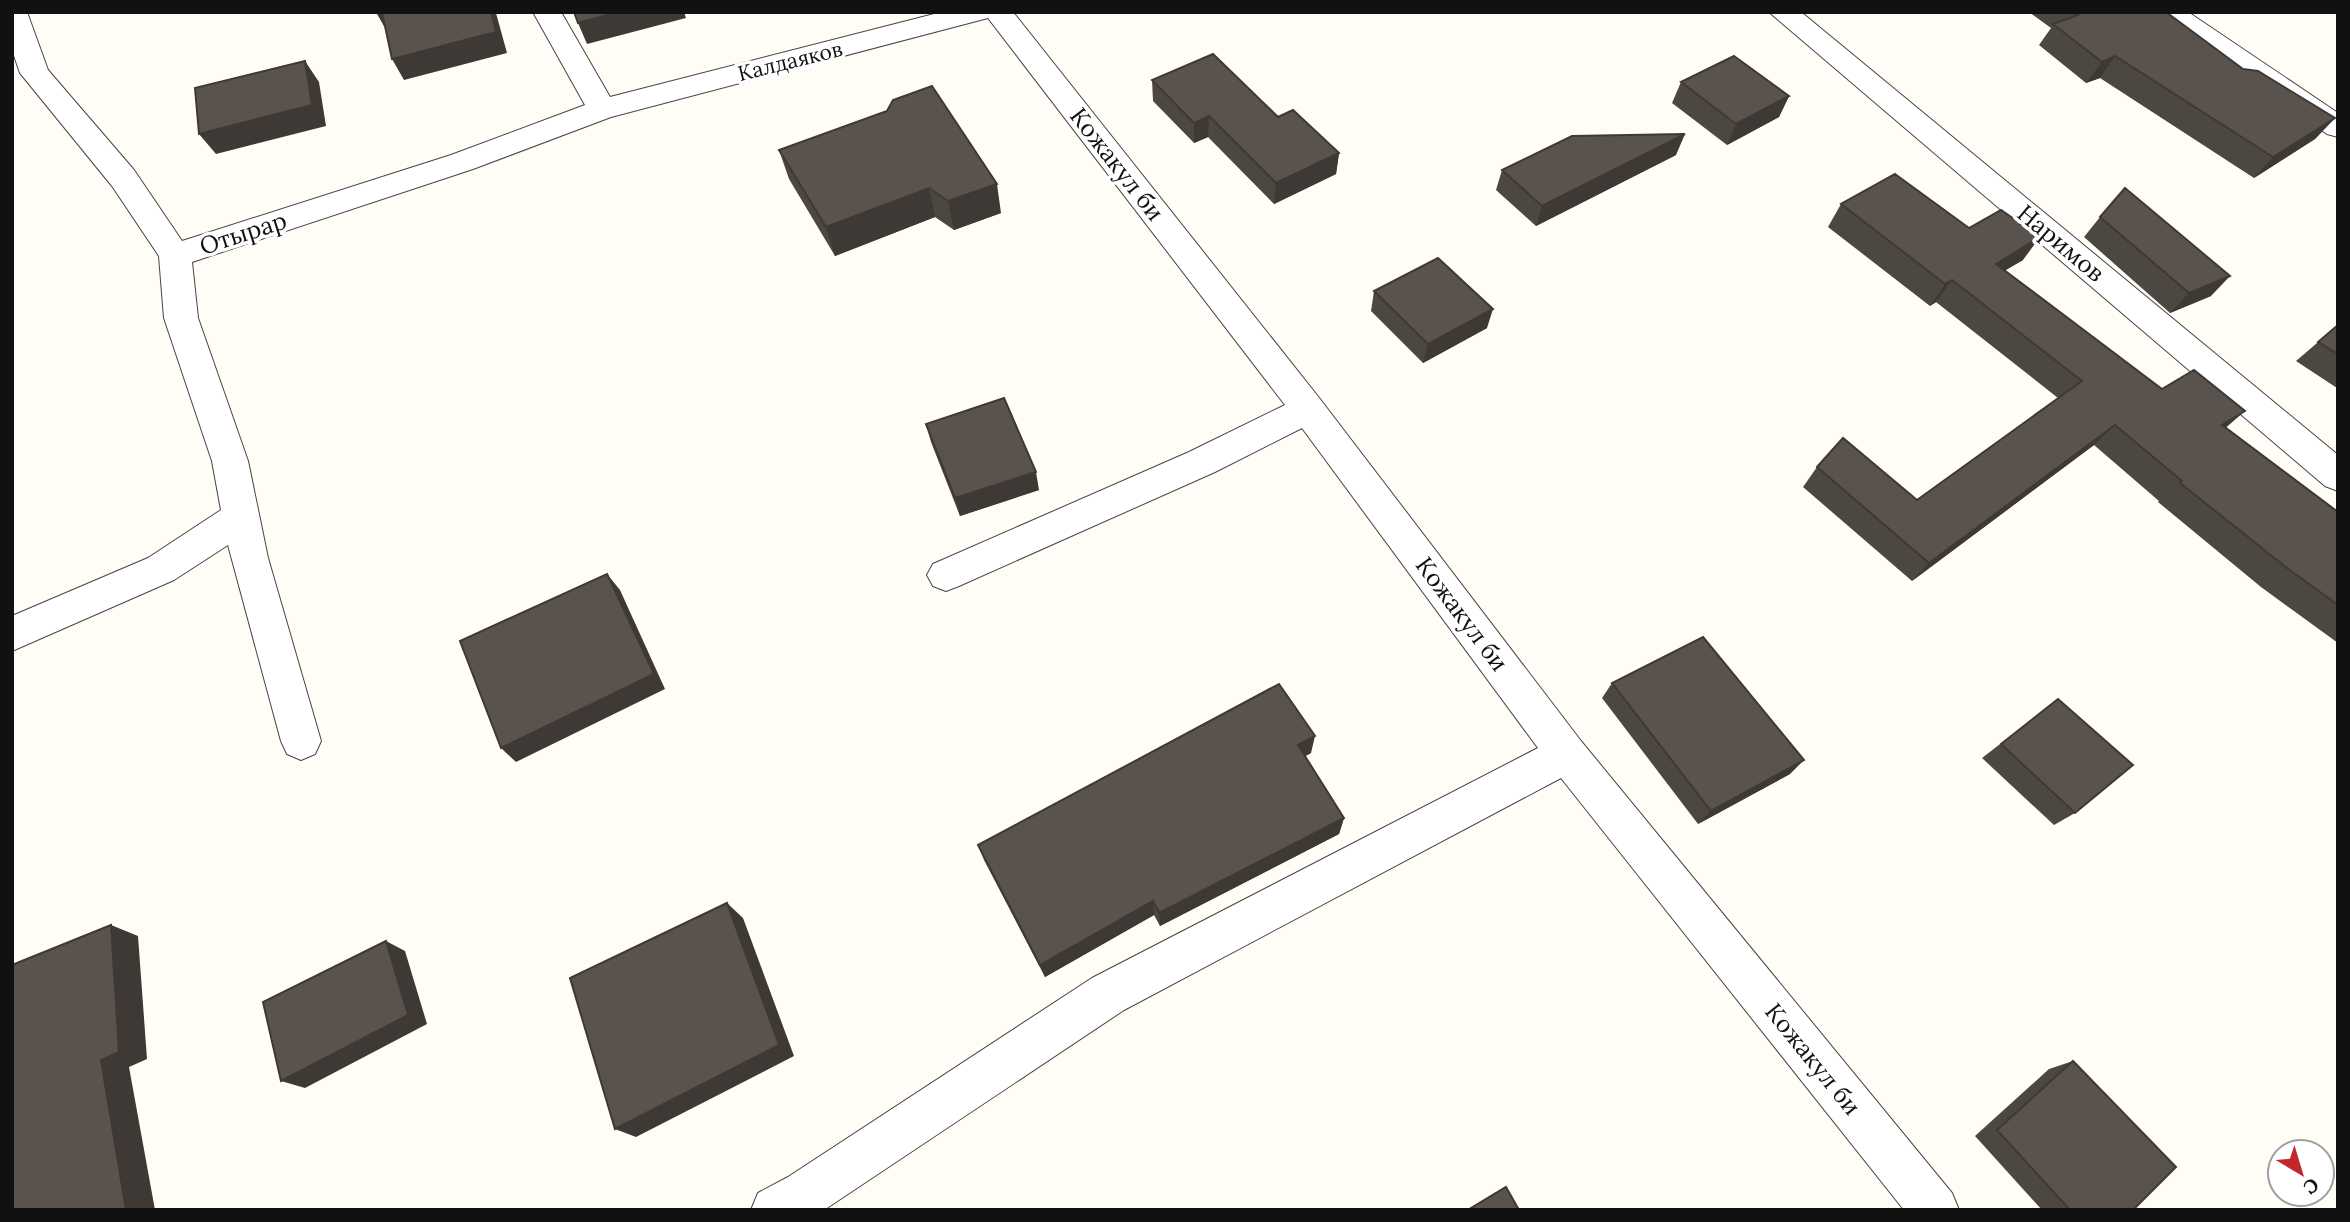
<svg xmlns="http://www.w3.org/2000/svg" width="2350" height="1222" font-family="Lora,serif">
  <rect width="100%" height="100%" fill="#fffdf5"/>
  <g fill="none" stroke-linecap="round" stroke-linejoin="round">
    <g stroke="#444" stroke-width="2">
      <path id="street" d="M12 12H27L48 70 134 170 182 241 451 155 585 105 533 12H561L610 97 942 12H1013L1320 399 1581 741 1952 1193 1959 1210H1904L1561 778 1124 1010 824 1210H751L758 1193 788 1177 1092 978 1538 748 1302 428 1215 472 959 586 946 591 933 586 927 575 933 564 1189 452 1285 405 988 18 611 117 473 169 192 262 198 318 248 461 268 558 321 741 315 754 301 760 287 754 281 741 228 545 174 580 12 651V616L148 558 221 510 212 461 164 318 159 256 112 186 20 73 12 50Z
        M1769 12H1801L2338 455V491L2325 486Z
        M2154 12H2188L2338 113V137L2327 134 2158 18Z"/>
    </g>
    <use href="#street" fill="#fff" fill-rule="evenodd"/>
  </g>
  <path fill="#4d4742" d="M2029 12H2166L2243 69 2335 118 2315 139 2254 178 2100 78 2086 83 2039 45 2051 28Z
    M1152 80 1278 117 1339 153 1336 174 1274 204 1208 137 1194 143 1153 101Z
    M1681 82 1789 96 1779 117 1727 145 1672 103Z
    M887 111 1001 213 954 230 935 217 835 256 789 179 779 150Z
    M1676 155 1536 226 1496 190 1502 170Z
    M1841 204 1969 228 2023 260 2005 270 2162 389 2226 427 2338 512V643L2261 587 2158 502 2159 501 2094 445 1912 581 1803 487 1817 467 1917 500 2058 398 1936 302 1930 306 1828 227Z
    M2100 217 2211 296 2170 313 2084 237Z
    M1374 291 1487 328 1423 363 1371 311Z
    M2338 325V387L2337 388 2296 361Z
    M926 424 1039 490 960 516 931 442Z
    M1612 683 1790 774 1698 824 1602 698Z
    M2058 699 2075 813 2054 825 1982 758Z
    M1311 753 1305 756 1344 818 1339 834 1160 926 1154 915 1045 977 984 860 978 845Z
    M2073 1061 2133 1210H2042L1975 1136 2049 1069Z
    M1506 1187 1519 1210H1466L1493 1194Z"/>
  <path fill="#3f3936" d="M376 12H385V28Z
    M491 12 496 13 507 53 404 80 392 59Z
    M618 12H684L686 18 587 44 578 23Z
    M2115 56 2100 78 2086 83 2102 62Z
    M305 61 319 82 326 126 216 154 199 134Z
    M1789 96 1779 117 1727 145 1736 124Z
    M1209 116 1208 137 1194 143V123Z
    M2335 118 2315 139 2254 178 2273 157Z
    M1685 134 1676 155 1536 226 1542 206Z
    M1339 153 1336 174 1274 204 1276 183Z
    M997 184 1001 213 954 230 948 201Z
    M929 188 935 217 835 256 826 227Z
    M2040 237 2023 260 1979 286 1996 264Z
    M2230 276 2211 296 2170 313 2189 293Z
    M1952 280 1936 302 1930 306 1945 284Z
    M1493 309 1487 328 1423 363 1428 344Z
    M2245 411 2222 431V425Z
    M2115 425 2094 445 1912 581 1929 563Z
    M1036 472 1039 490 960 516 955 498Z
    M607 574 620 590 665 689 516 762 501 748Z
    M1315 736 1311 753 1295 762 1298 745Z
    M1804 760 1790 774 1698 824 1711 811Z
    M1344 818 1339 834 1160 926 1159 913Z
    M1153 901 1154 915 1045 977 1040 965Z
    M727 903 743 918 794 1056 636 1137 615 1129Z
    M111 925 138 936 147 1059 129 1067 155 1210H126L101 1060Z
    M386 941 405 951 427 1024 305 1088 281 1081Z"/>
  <path fill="#5a524d" stroke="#3f3936" stroke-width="2" d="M382 12H491L496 32 392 59Z
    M574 12H618L578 23Z
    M2074 12H2166L2243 69 2258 71 2335 118 2273 157 2115 56 2102 62 2053 24 2078 15Z
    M1213 54 1278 117 1293 110 1339 153 1276 183 1209 116 1194 123 1152 80Z
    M1734 56 1789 96 1736 124 1681 82Z
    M305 61 312 105 199 134 195 88Z
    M932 86 997 184 948 201 929 188 826 227 779 150 887 111 893 100Z
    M1685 134 1542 206 1502 170 1572 136Z
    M1895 174 1969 228 2001 210 2040 237 1996 264 2162 389 2194 370 2245 411 2222 425 2338 512V605L2287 568 2180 483 2182 481 2115 425 1929 563 1817 467 1843 438 1917 500 2082 381 1952 280 1945 284 1841 204Z
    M2125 188 2230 276 2189 293 2100 217Z
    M1438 258 1493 309 1428 344 1374 291Z
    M2338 325V354L2318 342Z
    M1004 398 1036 472 955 498 926 424Z
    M607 574 654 674 501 748 460 641Z
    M1703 637 1804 760 1711 811 1612 683Z
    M1279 684 1315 736 1298 745 1344 818 1159 913 1153 901 1040 965 978 845Z
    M2058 699 2133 765 2075 813 2001 744Z
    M727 903 779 1045 615 1129 570 978Z
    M111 925 119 1052 101 1060 126 1210H12V965Z
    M386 941 408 1015 281 1081 263 1002Z
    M2073 1061 2176 1167 2133 1210H2070L1997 1130Z
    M1506 1187 1519 1210H1468Z"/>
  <g text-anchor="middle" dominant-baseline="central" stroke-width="7" stroke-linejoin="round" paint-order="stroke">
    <g font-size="21" fill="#111" stroke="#fff">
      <text transform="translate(790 61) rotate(-14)">Калдаяков</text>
    </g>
    <g font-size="24" fill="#111" stroke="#fff">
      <text transform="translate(1117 164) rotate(52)">Кожакул би</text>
      <text transform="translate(243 233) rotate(-18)">Отырар</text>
      <text transform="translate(2061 243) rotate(40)">Наримов</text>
      <text transform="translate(1462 614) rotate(53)">Кожакул би</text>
      <text transform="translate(1813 1059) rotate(51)">Кожакул би</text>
    </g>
  </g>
  <rect width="2350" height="1222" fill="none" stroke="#111111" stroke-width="28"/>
  <g transform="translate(2301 1173) rotate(142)"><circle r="33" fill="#ffffff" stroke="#a0a0a0" stroke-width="2"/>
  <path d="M0-5L12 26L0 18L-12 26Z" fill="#c4262e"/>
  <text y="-10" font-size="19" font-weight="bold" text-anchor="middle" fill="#111111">С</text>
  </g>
</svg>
